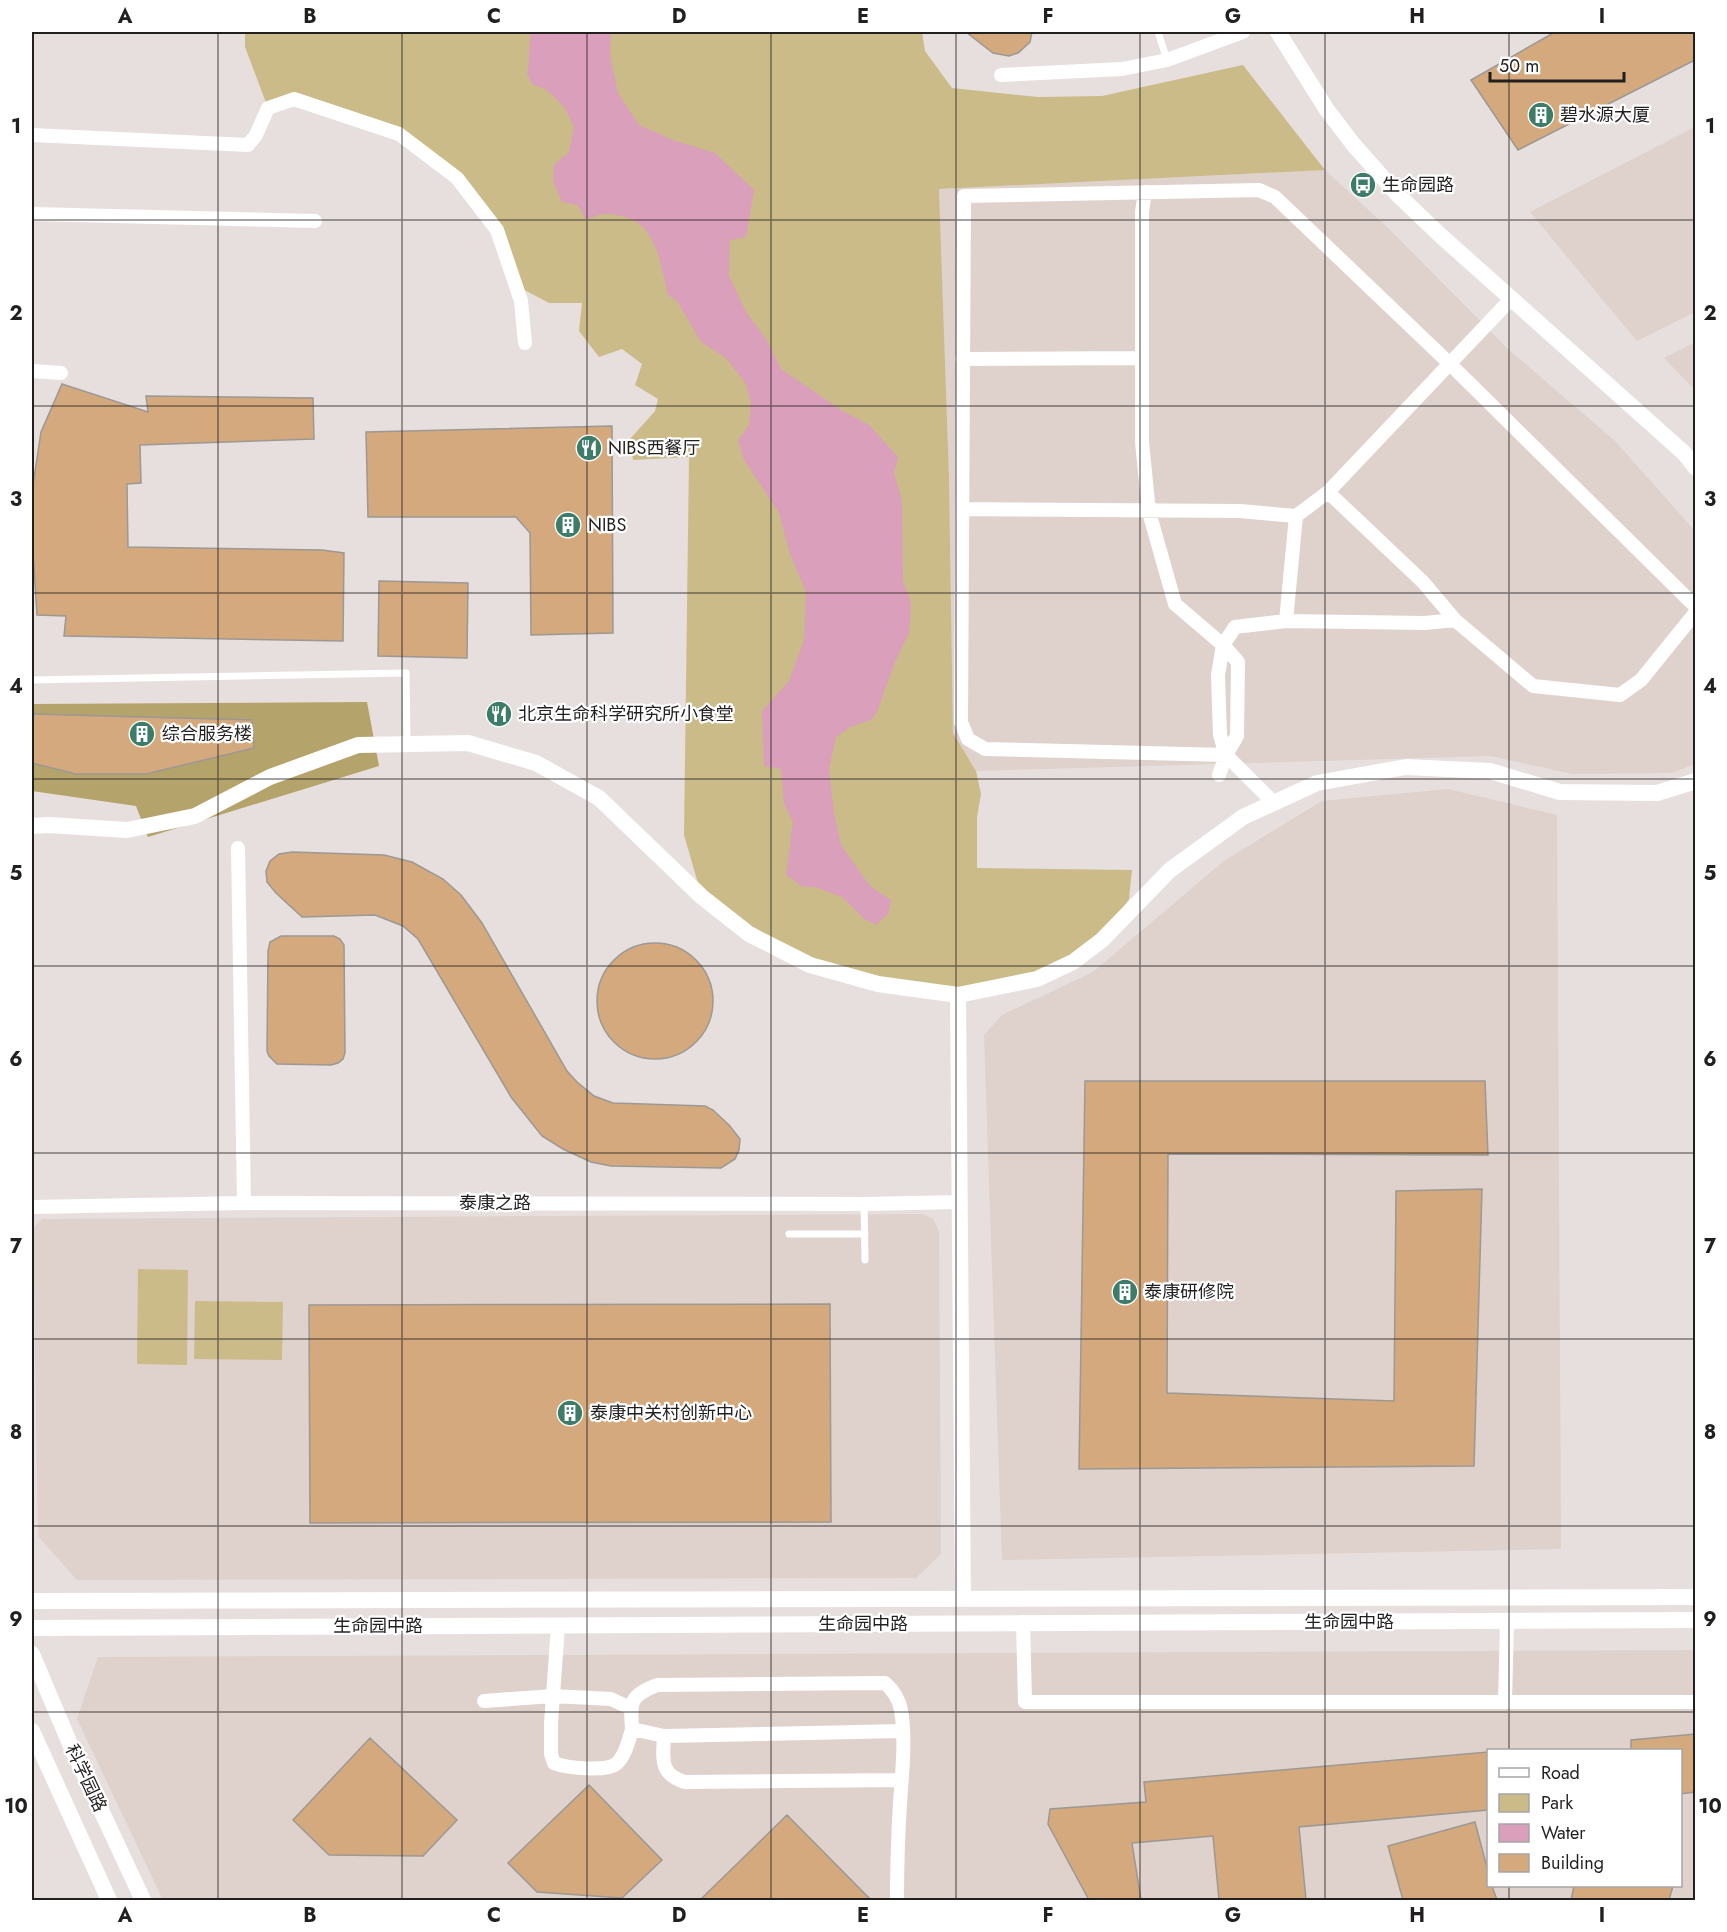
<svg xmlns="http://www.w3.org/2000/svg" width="1727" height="1932" font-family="Jost,'Noto Sans SC',sans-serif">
  <rect width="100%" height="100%" fill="#e6dfdd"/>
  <path fill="#dfd1cc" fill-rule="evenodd" d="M1695 127V312L1637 341 1530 212Z
    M1325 170 1389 229 1508 349 1615 441 1695 531V764L1671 773 1572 774 1491 756 976 771 953 733 949 477 939 189Z
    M1695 342V390L1664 358Z
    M1448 789 1557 815 1561 1549 1002 1560 984 1035 1002 1015 1093 972 1224 861 1322 801Z
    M922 1214 933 1219 939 1231 941 1554 916 1578 77 1580 38 1536 33 1228 42 1219Z
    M1695 1650V1900H163L77 1719 98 1657ZM1488 1750H1680V1886H1488Z"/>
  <path fill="#cbbb88" d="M245 32H922L925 51 952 88 1038 97 1102 96 1243 65 1325 170 939 189 949 477 953 733 976 771 981 794 977 817V868L1132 870 1129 899 1102 940 1073 962 958 995 810 965 702 897 684 835 689 457 633 460 630 439 655 411 658 399 635 385 642 364 622 349 599 357 579 331 582 303H549L515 285 497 230 457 178 399 134 294 99 268 108 245 47Z
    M138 1269 188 1270 187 1365 137 1364Z
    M195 1301 283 1302 282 1360 194 1359Z"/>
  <path fill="#b4a36a" d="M367 702 379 766 148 837 136 806 32 791V704Z"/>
  <path fill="#d99fbb" d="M531 32H611L610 55 618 93 639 125 673 140 715 153 754 190 746 237 730 240 729 276 746 312 766 339 781 369 841 410 869 425 898 457 894 473 902 500 903 581 911 603 909 633 895 662 877 712 871 720 850 727 836 737 829 768 834 813 841 845 870 886 891 900 888 914 876 925 864 919 842 897 815 887H803L786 875 793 822 784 804 781 769 764 766 762 711 789 681 804 640 806 592 790 554 779 513 744 460 738 440 749 425 751 403 746 384 726 358 701 342 677 301 668 295C660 265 658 223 621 216 603 212 603 213 586 220L578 205 562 202 553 181 554 165 569 152 574 127 565 108 547 90 532 84 527 74C530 60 528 46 531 32Z"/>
  <path fill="#d4a97d" stroke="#9c9894" stroke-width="1.5" d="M966 32H1032L1030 42 1018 53 1009 56 993 53Z
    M1555 32H1695V60L1518 150 1471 80Z
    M62 384 148 412 146 396 313 398 314 439 140 445 141 483 127 484 128 547 322 550 344 553 343 641 64 636 66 616 37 615 33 552V485L41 432Z
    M612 426 613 633 531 635 530 533 516 517H368L366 432Z
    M379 581 468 583 467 658 378 656Z
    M32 714 252 720 254 748 146 774H76L32 763Z
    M292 852 384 855 412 862 443 879 461 895 482 923 567 1071 577 1082 594 1096 613 1103 705 1106 713 1110 729 1125 740 1139 739 1150 735 1159 721 1168 611 1166 591 1162 563 1149 542 1136 511 1097 418 939 403 926 375 915 302 917 276 893 267 882 266 871 270 861 279 854Z
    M281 936H334L340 939 344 945 345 1053 343 1059 338 1063 331 1065 277 1064 269 1056 267 1051 268 951 270 942Z
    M597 1001a58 58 0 1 1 116 0a58 58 0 1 1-116 0Z
    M1085 1081H1485L1488 1155 1168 1154 1167 1393 1394 1401 1396 1191 1482 1189 1474 1466 1079 1469Z
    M830 1304 831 1522 310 1523 309 1305Z
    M1695 1734V1792L1680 1794V1750H1631V1740Z
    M370 1738 457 1820 423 1856 329 1855 293 1820Z
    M1488 1752V1810L1299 1827 1306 1900H1219L1213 1836 1132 1843 1141 1900H1089L1048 1824 1050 1809 1146 1802 1144 1782Z
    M589 1785 662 1860 622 1898 537 1892 508 1863Z
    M787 1815 871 1900H700Z
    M1475 1822 1488 1871V1886H1492L1497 1900H1403L1388 1846Z
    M1574 1886H1673L1669 1900H1571Z"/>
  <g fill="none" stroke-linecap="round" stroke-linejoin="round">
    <path stroke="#fff" stroke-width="7" d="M1158 32 1167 60
      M32 680 406 673 407 743
      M864 1204 865 1260
      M789 1234H865"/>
    <path stroke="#fff" stroke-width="14" d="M1001 75 1122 69 1167 60 1243 32
      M32 135 248 145 256 135 268 108 294 99 399 134 457 178 497 230 521 301 525 343
      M1145 192 1142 212V442L1149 512 1175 604 1223 645 1238 662 1237 736 1226 755 1219 775
      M32 214 315 221
      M962 359 1142 358
      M32 371 61 373
      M1328 492 1512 298
      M962 509 1240 511 1296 516 1328 492 1423 582 1455 620 1533 686 1620 695 1641 680 1696 612
      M1286 621 1296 516
      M1226 755 985 749 968 739 961 722 964 196 1259 190 1275 197 1449 363 1696 607
      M1274 803 1226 755 1220 735 1218 675 1223 645 1235 627 1286 621 1425 623 1455 620
      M238 848 244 1203
      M32 1207 244 1203 864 1204 959 1202
      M1507 1621 1505 1702H1696
      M1023 1622 1025 1702H1505
      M558 1626 551 1723V1754L554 1763C566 1768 606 1772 616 1764 625 1757 629 1740 632 1729
      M484 1701 553 1696 611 1699 630 1708
      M664 1736 902 1731
      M897 1900C897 1868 898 1836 900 1803 902 1773 906 1739 901 1710 899 1699 893 1690 885 1683L657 1685C630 1696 630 1701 632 1729L664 1736C663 1759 659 1774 685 1782L901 1780"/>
    <path stroke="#fff" stroke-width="16" d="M1278 32 1327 110 1353 144 1398 195 1440 235 1684 453 1696 468
      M32 826 49 825 127 830 195 816 270 777 358 745 468 743 536 763 599 798 702 897 749 934 810 965 878 984 958 995 1037 979 1073 962 1102 940 1170 870 1243 817 1317 783 1406 767 1490 771 1560 792 1657 793 1696 781
      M958 995 963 1599
      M32 1601 1696 1597
      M32 1628 1696 1620
      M32 1654 70 1744 143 1900
      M32 1731 109 1900"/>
  </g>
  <path fill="none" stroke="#221f1f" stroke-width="1.5" stroke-opacity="0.55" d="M218 32V1900M402 32V1900M587 32V1900M771 32V1900M956 32V1900M1140 32V1900M1325 32V1900M1509 32V1750M32 220H1696M32 406H1696M32 593H1696M32 779H1696M32 966H1696M32 1153H1696M32 1339H1696M32 1526H1696M32 1712H1696M1509 1886V1900"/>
  <defs>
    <g id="building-disc" transform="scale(1.35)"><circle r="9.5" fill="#3d7c68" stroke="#fff"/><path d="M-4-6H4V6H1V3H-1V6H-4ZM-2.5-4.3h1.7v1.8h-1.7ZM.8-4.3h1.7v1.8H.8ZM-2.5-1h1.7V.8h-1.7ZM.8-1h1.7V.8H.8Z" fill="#fff"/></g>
    <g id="bus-disc" transform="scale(1.35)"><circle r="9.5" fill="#3d7c68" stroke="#fff"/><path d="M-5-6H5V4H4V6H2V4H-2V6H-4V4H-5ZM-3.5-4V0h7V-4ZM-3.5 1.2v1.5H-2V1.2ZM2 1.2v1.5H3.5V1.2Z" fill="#fff"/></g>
    <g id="restaurant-disc" transform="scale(1.35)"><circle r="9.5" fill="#3d7c68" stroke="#fff"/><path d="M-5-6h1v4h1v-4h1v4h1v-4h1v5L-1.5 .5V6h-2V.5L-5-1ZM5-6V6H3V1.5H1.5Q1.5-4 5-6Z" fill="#fff"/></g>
  </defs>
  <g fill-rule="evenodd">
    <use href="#building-disc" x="1541" y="115"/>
    <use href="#bus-disc" x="1363" y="185"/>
    <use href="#restaurant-disc" x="589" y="448"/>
    <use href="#building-disc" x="568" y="525"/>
    <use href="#restaurant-disc" x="499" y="714"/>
    <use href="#building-disc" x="142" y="734"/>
    <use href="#building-disc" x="1125" y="1292"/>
    <use href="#building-disc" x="570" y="1413"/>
  </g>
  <g text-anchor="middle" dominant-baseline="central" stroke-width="4.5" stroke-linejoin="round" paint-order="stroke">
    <g font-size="18" fill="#221f1f" stroke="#fff" text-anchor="start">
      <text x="1560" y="115">碧水源大厦</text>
      <text x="1382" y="185">生命园路</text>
      <text x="608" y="448">NIBS西餐厅</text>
      <text x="588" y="525">NIBS</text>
      <text x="518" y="714">北京生命科学研究所小食堂</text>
      <text x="162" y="734">综合服务楼</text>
      <text x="1144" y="1292">泰康研修院</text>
      <text x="590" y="1413">泰康中关村创新中心</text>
    </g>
    <g font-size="18" fill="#221f1f" stroke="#fff">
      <text x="495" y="1203">泰康之路</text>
      <text x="1349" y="1622">生命园中路</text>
      <text x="863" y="1624">生命园中路</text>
      <text x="378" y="1626">生命园中路</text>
      <text transform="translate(86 1778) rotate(65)">科学园路</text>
    </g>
  </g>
  <rect width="1727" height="1932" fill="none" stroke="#ffffff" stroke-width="66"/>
  <rect x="1487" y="1749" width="195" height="138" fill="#ffffff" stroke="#a7a5a5" stroke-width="1.5"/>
  <rect x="1499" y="1768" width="30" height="9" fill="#ffffff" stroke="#a7a5a5" stroke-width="1.5"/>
  <text x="1541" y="1779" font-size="18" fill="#221f1f">Road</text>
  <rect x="1499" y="1794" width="30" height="18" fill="#cbbb88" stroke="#a7a5a5" stroke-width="1.5"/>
  <text x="1541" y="1809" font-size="18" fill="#221f1f">Park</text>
  <rect x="1499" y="1824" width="30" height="18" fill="#d99fbb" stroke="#a7a5a5" stroke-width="1.5"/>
  <text x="1541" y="1839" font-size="18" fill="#221f1f">Water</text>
  <rect x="1499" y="1854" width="30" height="18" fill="#d4a97d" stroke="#a7a5a5" stroke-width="1.5"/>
  <text x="1541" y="1869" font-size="18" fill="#221f1f">Building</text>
  <path d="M1490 72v9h134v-9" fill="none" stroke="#221f1f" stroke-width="3"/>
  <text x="1499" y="72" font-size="18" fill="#221f1f" stroke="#ffffff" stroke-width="4.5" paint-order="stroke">50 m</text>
  <rect x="33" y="33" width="1661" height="1866" fill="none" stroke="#221f1f" stroke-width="2"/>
  <g font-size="20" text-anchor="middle" font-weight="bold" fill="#221f1f">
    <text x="125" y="23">A</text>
    <text x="310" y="23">B</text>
    <text x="494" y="23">C</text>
    <text x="679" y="23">D</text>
    <text x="863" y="23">E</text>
    <text x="1048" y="23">F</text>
    <text x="1233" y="23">G</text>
    <text x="1417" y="23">H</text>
    <text x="1602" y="23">I</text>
    <text x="16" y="133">1</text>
    <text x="1710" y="133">1</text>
    <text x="16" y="320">2</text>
    <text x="1710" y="320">2</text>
    <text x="16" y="506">3</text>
    <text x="1710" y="506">3</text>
    <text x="16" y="693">4</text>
    <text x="1710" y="693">4</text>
    <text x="16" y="880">5</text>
    <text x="1710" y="880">5</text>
    <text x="16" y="1066">6</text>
    <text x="1710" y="1066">6</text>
    <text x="16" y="1253">7</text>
    <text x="1710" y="1253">7</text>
    <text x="16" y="1439">8</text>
    <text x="1710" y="1439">8</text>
    <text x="16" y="1626">9</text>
    <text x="1710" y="1626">9</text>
    <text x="16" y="1813">10</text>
    <text x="1710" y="1813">10</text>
    <text x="125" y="1922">A</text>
    <text x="310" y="1922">B</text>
    <text x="494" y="1922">C</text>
    <text x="679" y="1922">D</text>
    <text x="863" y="1922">E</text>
    <text x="1048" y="1922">F</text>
    <text x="1233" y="1922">G</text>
    <text x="1417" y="1922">H</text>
    <text x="1602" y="1922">I</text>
  </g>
</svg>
